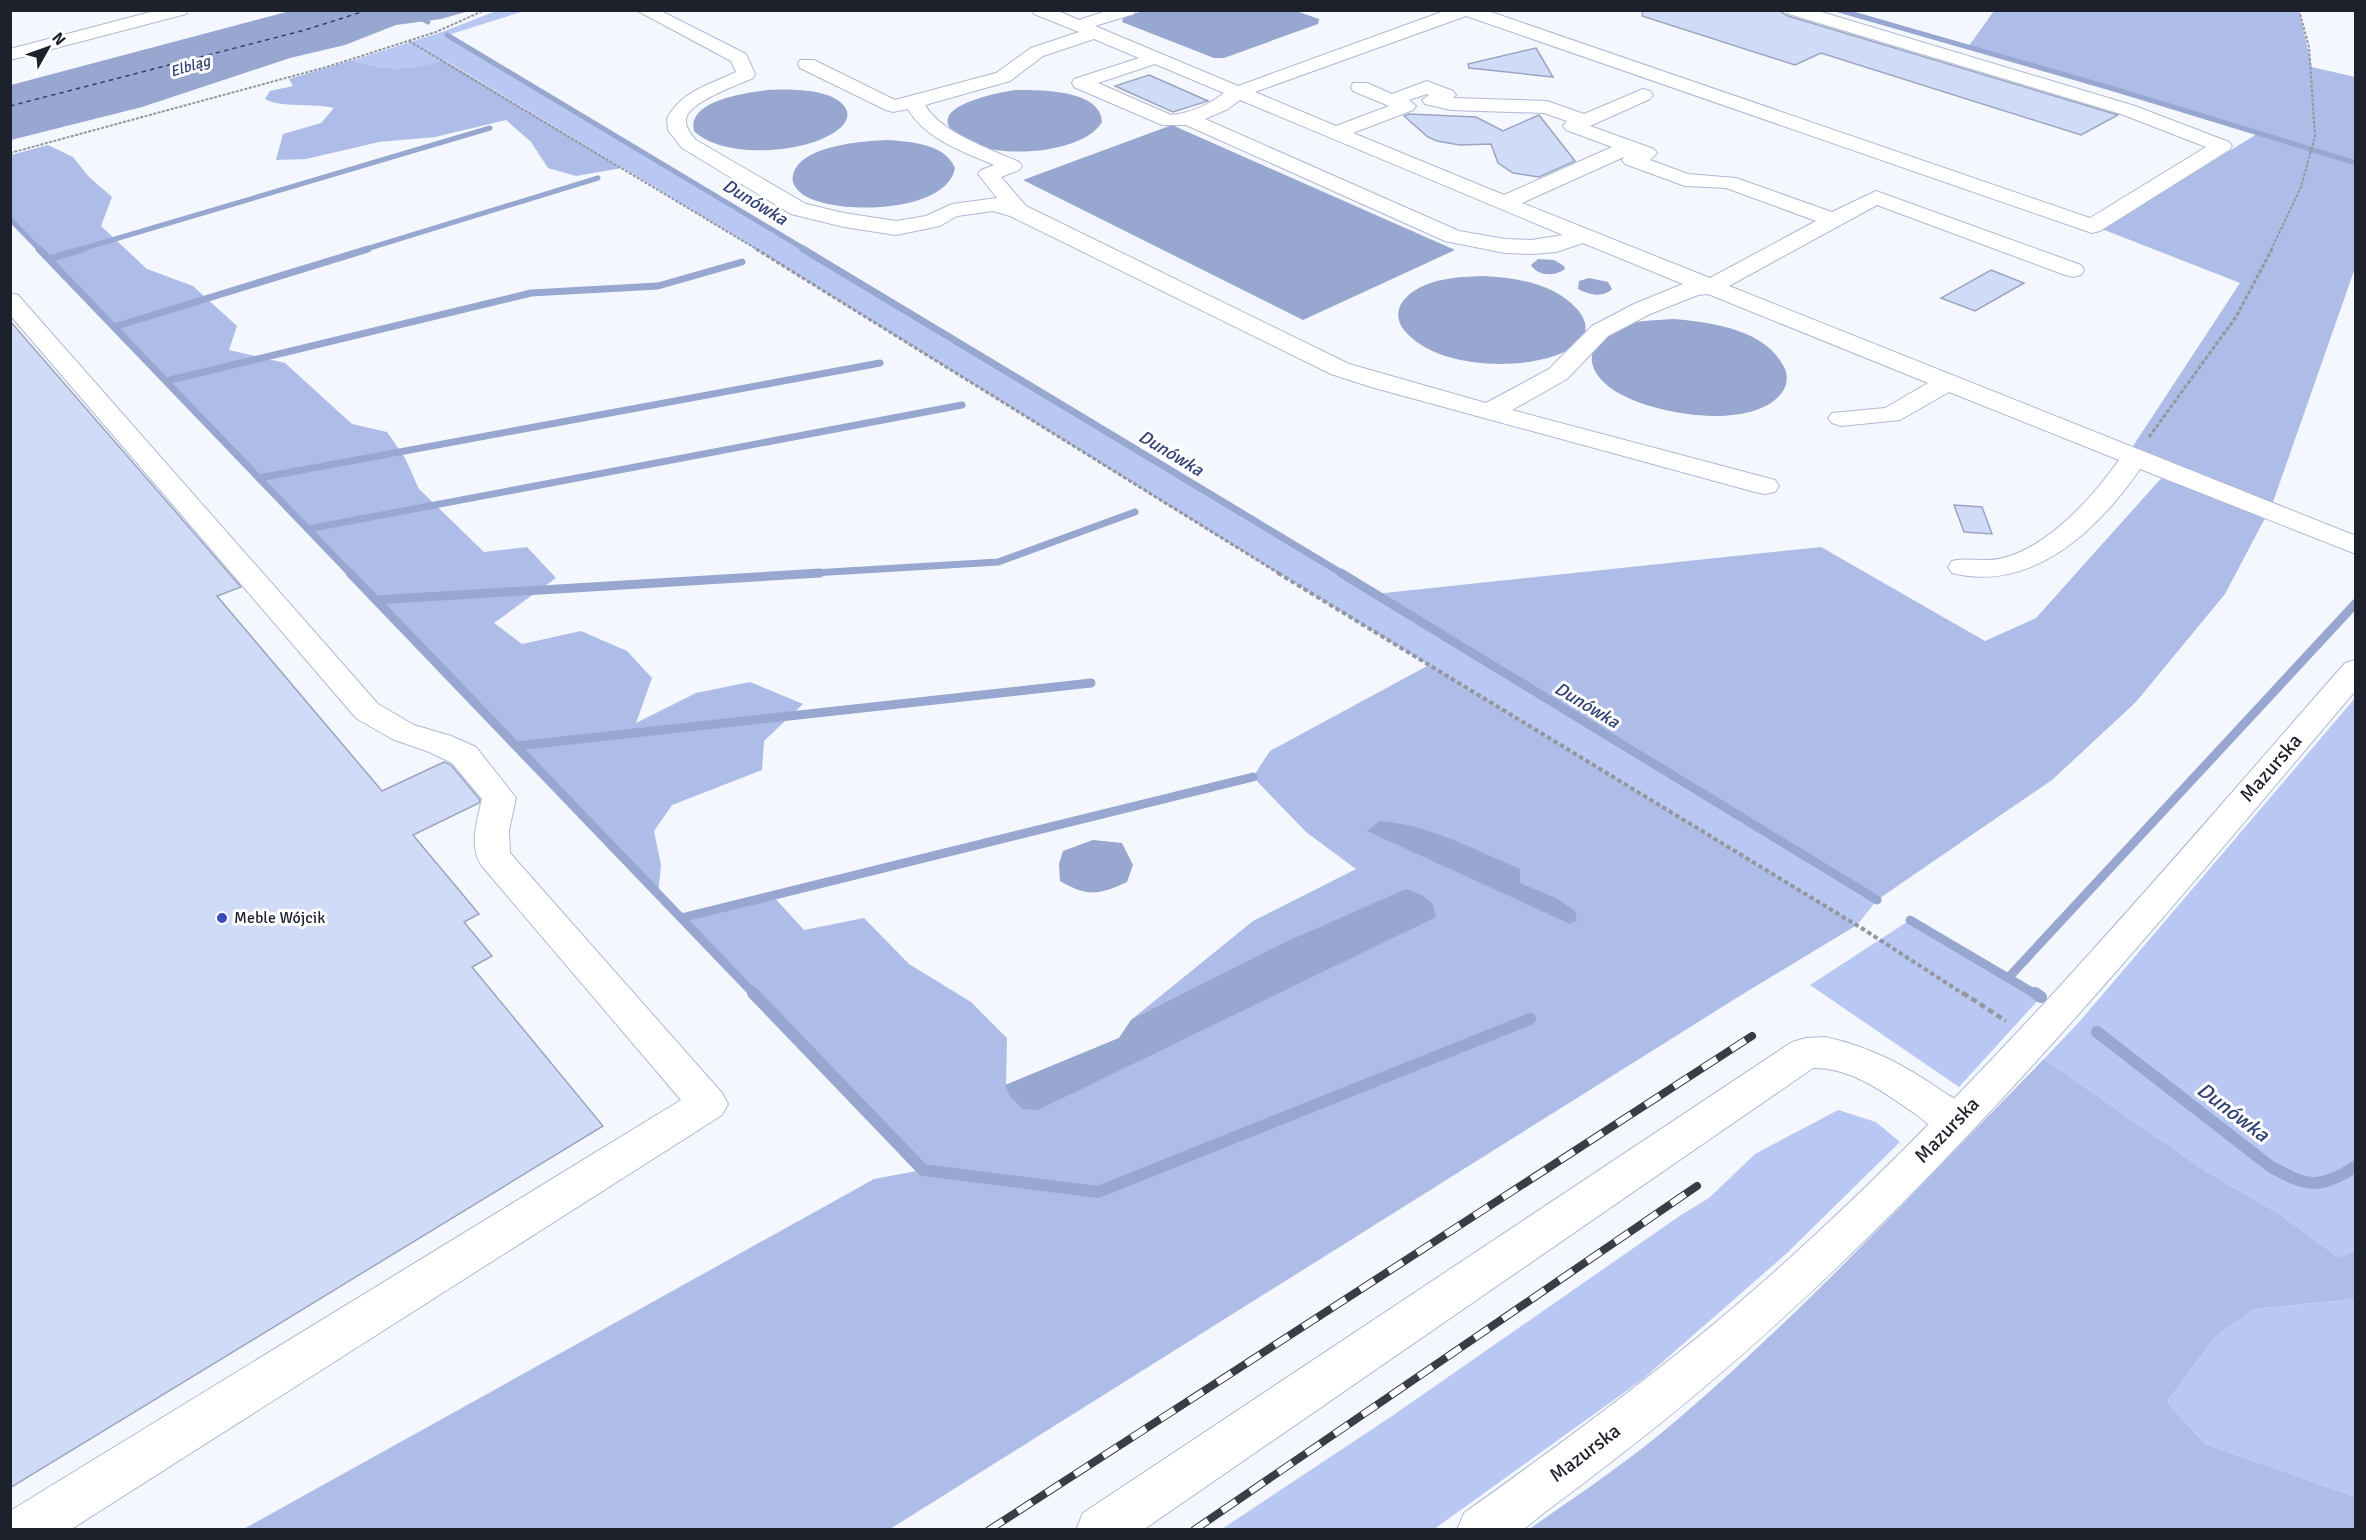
<svg xmlns="http://www.w3.org/2000/svg" width="2366" height="1540" font-family="Signika,sans-serif">
  <rect width="100%" height="100%" fill="#f4f7fd"/>
  <path fill="#b9c8f3" d="M496 11H524L448 35 1192 482 1877 900 1857 925 1315 596 743 241 445 60C411 70 387 72 353 60L442 32Z
    M2355 698V1251L2338 1257 2276 1212 2205 1171 2044 1059 2080 1021Z
    M1910 920 2041 997 1959 1087 1810 985Z
    M1838 1110 1876 1122 1900 1142 1786 1254 1643 1379 1444 1522 1433 1530 1222 1529 1392 1416 1681 1215 1709 1198 1755 1154Z
    M2355 1299V1497L2205 1444 2167 1402 2214 1338 2254 1309Z"/>
  <path fill="#aebde7" d="M1994 11H2299L2312 67 2355 77V268L2272 505 2225 594 2136 702 2052 780 1877 900 1375 594 1821 547 1985 641 2036 618 2165 474 2120 457 2133 446 2240 283 2102 229 2257 134 1968 47Z
    M353 60C387 72 411 70 444 60L622 168 576 176 548 168 531 142 506 120 435 137 379 142 306 159 276 160 283 134 321 123 334 108C314 103 279 108 265 99L270 91 293 86 289 79Z
    M48 145 73 157 89 177 112 197 101 226 147 269 193 286 237 326 229 350 285 363 352 424 387 432 405 458 419 489 484 552 527 547 556 578 494 623 522 644 581 631 627 651 652 678 636 723 696 693 750 682 803 704 764 741 762 770 672 805 654 831 661 865 658 895 11 219V155Z
    M1429 665 1857 925 1738 997 890 1529 242 1530 874 1179 922 1170 681 918 772 895 804 930 864 918 909 964 971 1002 1007 1038 1006 1085 1119 1038 1131 1020 1253 921 1356 869 1306 832 1253 777 1270 751Z
    M2044 1059 2205 1171 2276 1212 2338 1257 2355 1251V1299L2254 1309 2214 1338 2167 1402 2205 1444 2355 1497V1529L1528 1530C1579 1494 1631 1460 1678 1419 1808 1308 1924 1181 2044 1059Z"/>
  <path fill="#98a7d0" d="M1144 10 1296 11 1319 19 1318 24 1224 58H1214L1122 22 1123 18Z
    M290 11H469L441 19 396 25 345 45 290 58 142 107 11 140V85Z
    M768 90C788 89 835 88 846 109 850 117 845 124 839 129 808 154 724 160 694 131 687 100 747 93 768 90Z
    M1015 90C1038 90 1101 89 1102 122 1082 157 978 162 952 131 929 105 1002 92 1015 90Z
    M1172 125 1455 250 1303 320 1023 180Z
    M888 140C911 142 944 143 955 168 947 214 833 216 802 194 796 189 791 183 793 175 800 145 864 141 888 140Z
    M1538 259 1554 260 1564 266 1565 269C1554 277 1538 276 1531 265Z
    M1484 276C1516 278 1554 283 1577 309 1626 364 1451 389 1404 330 1397 322 1396 310 1403 301 1422 278 1457 277 1484 276Z
    M1589 278 1608 282 1612 289C1603 298 1589 295 1578 289L1579 281Z
    M1673 319C1711 322 1763 329 1783 365 1788 373 1788 383 1783 391 1754 434 1642 414 1608 386 1574 358 1599 331 1632 323 1646 320 1660 320 1673 319Z
    M1379 821C1428 824 1475 850 1520 869V883L1556 898 1575 911 1577 921 1570 924 1367 831Z
    M1093 840 1122 843 1133 865 1127 882C1099 895 1087 897 1060 881L1059 864 1063 851Z
    M1406 889 1422 895 1433 904 1436 917 1038 1110 1022 1109 1010 1096 1005 1085 1119 1038 1131 1020 1281 944Z"/>
  <g fill="none" stroke-linecap="round" stroke-linejoin="round">
    <path stroke="#98a7d0" stroke-width="5" d="M407 10 428 22
      M1839 10 2114 89 2356 163
      M447 35 806 250
      M10 219 40 250
      M78 250 490 128
      M363 250 598 178"/>
    <path stroke="#98a7d0" stroke-width="7" d="M39 249 351 574
      M803 249 1343 574
      M49 259 83 249
      M114 327 368 249
      M166 381 531 293 658 286 742 262
      M259 478 880 363
      M308 529 962 405
      M796 574 998 562 1135 512"/>
    <path stroke="#98a7d0" stroke-width="9" d="M350 573 755 995
      M1341 573 1877 900
      M376 600 820 573
      M516 746 1091 683
      M681 918 1253 777
      M1910 920 2037 995
      M2009 977 2356 603"/>
    <path stroke="#98a7d0" stroke-width="12" d="M753 993 923 1170 1098 1192 1530 1019
      M2035 993 2041 997
      M2097 1032 2270 1166C2306 1187 2321 1190 2356 1166"/>
    <path stroke="#314075" stroke-width="1.5" stroke-dasharray="4.5 4" stroke-linecap="butt" d="M10 106 305 30 368 10"/>
  </g>
  <path fill="#d0dbf7" stroke="#9ba5c0" stroke-width="1.5" d="M1643 10H1778L1788 16 2118 115 2081 135 1821 53 1795 65 1642 16Z
    M1536 48 1553 77 1469 68 1468 64Z
    M1149 75 1208 101 1173 112 1115 86Z
    M1409 114 1476 117 1503 131 1539 115 1575 161 1539 177 1513 173 1498 163 1491 144 1460 145 1437 141 1428 137 1404 116Z
    M1991 270 2024 283 1975 311 1941 298Z
    M10 321 241 587 217 596 382 791 444 762 451 765 480 800 479 803 413 835 479 914 464 922 492 956 472 967 603 1126 10 1488Z
    M1954 505 1982 507 1992 534 1964 532Z"/>
  <g fill="none" stroke-linecap="round" stroke-linejoin="round">
    <g stroke="#afb9d5" stroke-width="2">
      <path id="minor" d="M158 10H188L186 14 10 60V49Z
        M636 10H659L746 54 755 74 753 78C738 85 688 102 686 119 685 128 691 134 696 140L806 204 844 213 896 221 926 216 952 204 997 198 978 174 981 170 994 165C964 152 925 139 908 109L893 112 886 110 800 68 798 64 800 60H814L895 100 996 73 1031 48 1079 32 1034 14 1032 10H1056L1079 20 1109 10H1136L1134 14 1095 26 1238 86 1447 10H1485L2090 218 2206 147 2121 114 1789 14 1787 10H1815L2135 106 2229 142 2232 146 2229 150 2100 231 2092 233 1466 16 1255 92 1336 126 1389 106 1353 91 1351 87 1353 83H1367L1392 94 1427 81 1453 91 1456 95 1453 98 1547 101 1584 114 1643 89 1650 91 1653 95 1650 99 1590 126 1654 149 1657 153 1650 160 1688 174 1736 178 1832 212 1876 191 2081 265 2084 270 2081 275 2073 277 2065 275 1877 205 1729 286 2356 536V554L2140 469C2098 530 2032 593 1952 573L1948 567 1952 561C1969 557 1986 563 2003 558 2048 547 2093 497 2119 460L1949 392 1900 420 1841 426 1832 423 1828 418 1832 413 1885 408 1928 383 1708 294 1698 295 1650 314 1608 336 1567 379 1512 410 1775 480 1779 486 1775 492 1765 494 1755 492 1371 387 1331 374 1010 216 993 211 957 216 940 226 896 235 844 227 791 214 682 148 668 130 667 119C681 91 709 85 736 72L731 61ZM1094 39 1139 58 1074 79 1072 83 1074 87 1162 125H1186L1445 241 1505 253 1532 254 1556 252 1583 243 1683 284 1634 304 1592 326 1549 369 1486 403 1349 364 1026 206 1001 177 1019 170 1022 166 1019 162C991 149 941 133 925 105L1010 81 1043 56ZM1155 64 1224 93C1209 105 1190 113 1171 115L1098 83ZM1427 94 1429 95 1422 100 1425 104 1451 110 1544 113 1567 121 1563 126 1566 130 1612 147 1504 195 1353 133 1413 110 1416 106 1409 100ZM1240 100 1563 235 1532 240 1505 239 1459 231 1205 119 1228 109ZM1624 157 1622 160 1625 164 1685 186 1726 188 1816 221 1710 278 1522 203Z
        M10 293 18 295 378 704 414 725 451 736 476 747 516 798 509 830 510 853 722 1093 728 1104 722 1115 70 1530H10V1511L681 1100 481 865C469 845 477 821 482 799L452 763 429 752 392 739 356 718 10 315Z
        M1825 1037C1869 1046 1906 1066 1942 1091 1956 1100 1969 1106 1976 1121L1970 1133C1966 1134 1961 1137 1957 1137 1943 1138 1927 1123 1917 1115 1886 1094 1852 1067 1813 1068L1143 1530H1076L1083 1513 1792 1042 1806 1038Z"/>
    </g>
    <g stroke="#afb9d5" stroke-width="2">
      <path id="major" d="M2356 660V690C2127 960 1902 1238 1620 1455 1596 1474 1571 1493 1545 1512 1538 1517 1528 1528 1520 1530 1503 1533 1475 1530 1457 1530L1464 1513C1569 1438 1674 1361 1771 1275 1980 1089 2161 873 2345 663Z"/>
    </g>
    <path stroke="#94979f" stroke-width="2" stroke-dasharray="3 1.5" stroke-linecap="butt" d="M409 41 758 250
      M10 153 330 66 436 32 485 10
      M2271 250 2301 187 2315 136 2309 47 2299 10"/>
    <path stroke="#94979f" stroke-width="3" stroke-dasharray="4 2" stroke-linecap="butt" d="M756 249 1280 574
      M2149 437 2236 317 2272 249"/>
    <path stroke="#94979f" stroke-width="4" stroke-dasharray="4.5 3" stroke-linecap="butt" d="M1278 573 1863 929 1965 995"/>
    <path stroke="#94979f" stroke-width="4.5" stroke-dasharray="6 4" stroke-linecap="butt" d="M1963 993 2006 1021"/>
    <use href="#minor" fill="#fff" fill-rule="evenodd"/>
    <use href="#major" fill="#fff" fill-rule="evenodd"/>
    <g stroke="#393d46" stroke-width="8">
      <path id="rail" d="M989 1530 1752 1036
        M1194 1530 1697 1186"/>
    </g>
    <use href="#rail" stroke="#fff" stroke-width="6" stroke-dasharray="17" stroke-linecap="butt"/>
  </g>
  <circle fill="#354dbe" stroke="#fff" stroke-width="2" cx="222" cy="918" r="6"/>
  <g text-anchor="middle" dominant-baseline="central" stroke-width="6" stroke-linejoin="round" paint-order="stroke">
    <g font-size="15" font-style="italic" fill="#314075" stroke="#fff">
      <text transform="translate(190 66) rotate(-17)">Elbląg</text>
    </g>
    <g font-size="16" fill="#1d212b" stroke="#fff" text-anchor="start">
      <text x="234" y="918">Meble Wójcik</text>
    </g>
    <g font-size="18" font-style="italic" fill="#314075" stroke="#fff">
      <text transform="translate(755 202) rotate(31)">Dunówka</text>
      <text transform="translate(1171 453) rotate(31)">Dunówka</text>
      <text transform="translate(1587 705) rotate(31)">Dunówka</text>
    </g>
    <g font-size="20" fill="#1d212b" stroke="#fff">
      <text transform="translate(2271 768) rotate(-49)">Mazurska</text>
      <text transform="translate(1947 1130) rotate(-46)">Mazurska</text>
      <text transform="translate(1585 1453) rotate(-37)">Mazurska</text>
    </g>
    <g font-size="21" font-style="italic" fill="#314075" stroke="#fff">
      <text transform="translate(2233 1112) rotate(37)">Dunówka</text>
    </g>
  </g>
  <rect width="2366" height="1540" fill="none" stroke="#1d212b" stroke-width="24"/>
  <g transform="translate(48 48) rotate(50)" stroke="#ffffff" stroke-width="4.5" paint-order="stroke">
  <path d="M0-4.5L10 22L0 15L-10 22Z" fill="#1d212b"/>
  <text y="-9" font-size="16" font-weight="bold" text-anchor="middle" fill="#1d212b">N</text>
  </g>
</svg>
